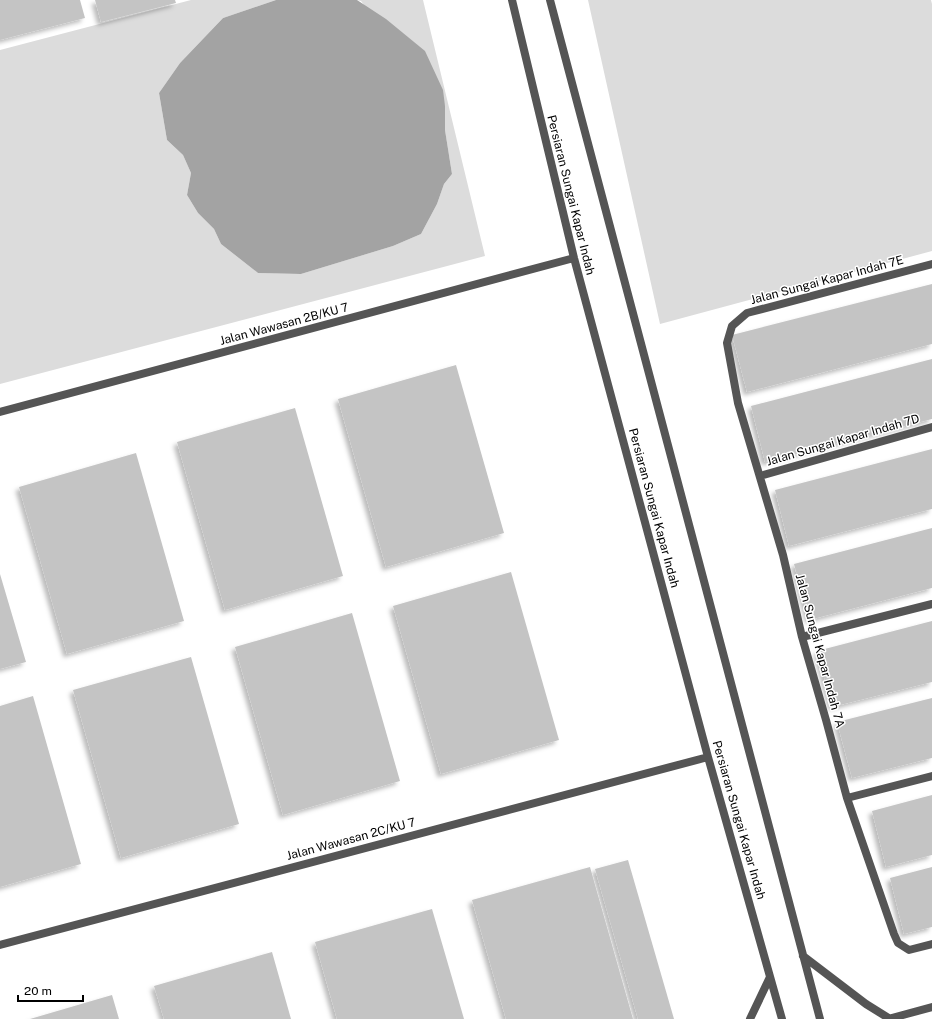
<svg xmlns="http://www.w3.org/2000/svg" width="932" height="1019" font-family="'Public Sans',sans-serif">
  <defs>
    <filter id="shadow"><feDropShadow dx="-3.5" dy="3.5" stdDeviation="2" flood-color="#0004"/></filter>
  </defs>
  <rect width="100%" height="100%" fill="#fff"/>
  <path fill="#dcdcdc" d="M191 0H276L223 18 180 63 159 93 167 140 183 155 191 173 187 195 198 213 214 229 221 244 258 273 301 274 393 246 421 234 437 204 444 184 452 174 445 130V106L361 1 357 0H423L485 256 0 384V50Z
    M588 0H931L932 4V251L660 324Z"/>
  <path fill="#a3a3a3" d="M276 0H357L386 19 425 51 443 90 445 106V130L452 174 444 184 437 204 421 234 393 246 301 274 258 273 221 244 214 229 198 213 187 195 191 173 183 155 167 140 159 93 180 63 223 18Z"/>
  <path fill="#c4c4c4" filter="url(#shadow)" d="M0 0H80L85 18 0 40Z
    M95 0H175L176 3 101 22Z
    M932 284V344L747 392 732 335Z
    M932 359V419L765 462 751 406Z
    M456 365 504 533 386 567 338 399Z
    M295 408 343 576 225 610 177 442Z
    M932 449V509L789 546 775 490Z
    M136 453 184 621 67 654 19 487Z
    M932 528V588L809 620 794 564Z
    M511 572 559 740 441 774 393 606Z
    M0 574 26 662 0 669Z
    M352 613 400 781 283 815 235 647Z
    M932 621V682L832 707 817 651Z
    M191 657 239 824 121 858 73 690Z
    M33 696 81 864 0 887V706Z
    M932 698V758L852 778 837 722Z
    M932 795V855L886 867 872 811Z
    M628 860 674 1019H638L595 869Z
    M590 867 633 1019H506L472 900Z
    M932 867V927L904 934 890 878Z
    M432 909 464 1019H337L315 942Z
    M272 952 291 1019H164L154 986Z
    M112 995 119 1019H30Z"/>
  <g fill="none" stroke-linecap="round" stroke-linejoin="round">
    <path stroke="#555" stroke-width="8" d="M932 264 747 313 732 326 727 343 738 403 783 555 802 637 826 720 847 798 894 934 898 943 909 950 932 944
      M760 476 932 427
      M802 637 932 604
      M847 798 932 776"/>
    <path stroke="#555" stroke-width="8" d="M512 0 574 258 708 757 782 1019
      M550 0 820 1019
      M0 412 574 258
      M0 945 708 757
      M803 956 866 1004 890 1019
      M750 1019 770 977
      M888 1019 932 1007"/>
  </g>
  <g text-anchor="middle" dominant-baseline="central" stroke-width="3" stroke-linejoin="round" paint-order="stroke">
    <g font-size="12" fill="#000" stroke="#fff">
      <text transform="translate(571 195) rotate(76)">Persiaran Sungai Kapar Indah</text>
      <text transform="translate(827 280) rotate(-15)">Jalan Sungai Kapar Indah 7E</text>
      <text transform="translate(284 324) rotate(-15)">Jalan Wawasan 2B/KU 7</text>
      <text transform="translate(843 440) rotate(-16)">Jalan Sungai Kapar Indah 7D</text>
      <text transform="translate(654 508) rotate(75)">Persiaran Sungai Kapar Indah</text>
      <text transform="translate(820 651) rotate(75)">Jalan Sungai Kapar Indah 7A</text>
      <text transform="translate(739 820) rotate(74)">Persiaran Sungai Kapar Indah</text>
      <text transform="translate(351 839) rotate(-15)">Jalan Wawasan 2C/KU 7</text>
    </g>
  </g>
  <path d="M18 995v6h65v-6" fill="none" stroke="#000000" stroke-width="2"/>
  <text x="24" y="995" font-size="12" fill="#000000" stroke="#ffffff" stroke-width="3" paint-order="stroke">20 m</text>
</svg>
